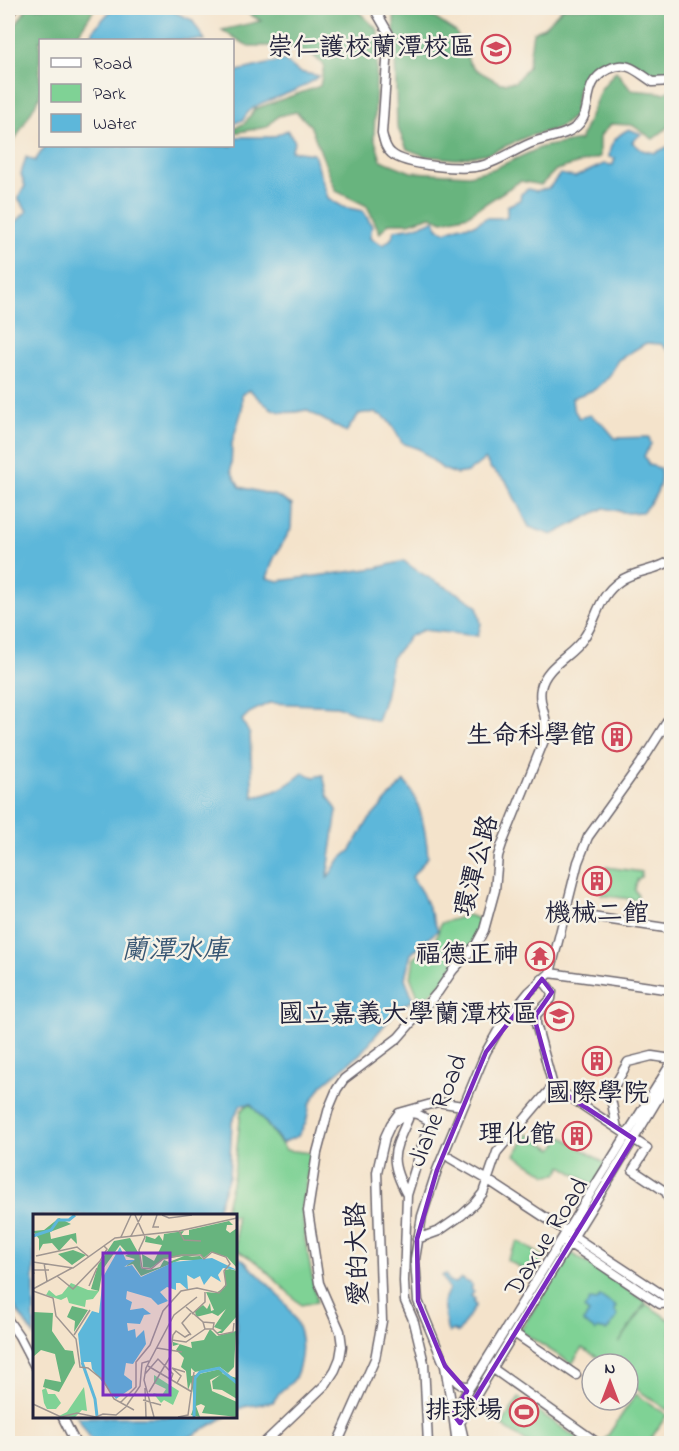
<svg xmlns="http://www.w3.org/2000/svg" width="679" height="1451" font-family="'Indie Flower','LXGW WenKai TC',sans-serif">
  <rect width="100%" height="100%" fill="#f7f3e8"/>
  <filter id="ink" filterUnits="userSpaceOnUse"><feTurbulence type="fractalNoise" baseFrequency=".0167" numOctaves="2"/><feDisplacementMap in="SourceGraphic" scale="12" xChannelSelector="R" yChannelSelector="G"/><feConvolveMatrix kernelMatrix="1 2 1 2 8 2 1 2 1" color-interpolation-filters="sRGB"/></filter>
  <filter id="wash" filterUnits="userSpaceOnUse"><feTurbulence type="fractalNoise" baseFrequency=".008" numOctaves="4" result="noise"/><feDisplacementMap in="SourceGraphic" scale="24" xChannelSelector="R" yChannelSelector="G"/><feGaussianBlur stdDeviation="1.35" result="paint"/><feColorMatrix in="noise" values="0 0 0 0 0 0 0 0 0 0 0 0 0 0 0 0 0 1.4 0 .05"/><feComposite in="paint" operator="in"/></filter>
  <g filter="url(#wash)">
    <rect width="100%" height="100%" fill="#f4e3cb"/>
    <path fill="#7fd295" stroke="#507a68" stroke-width="1.5" d="M606 867 642 872 641 877 637 880 635 890 638 895 637 900 601 895Z
      M468 915 484 921C470 948 446 986 420 1001L411 979 414 958 435 942 441 923Z
      M252 1105 286 1150 311 1153 302 1209 305 1240 317 1302 301 1305 257 1262 236 1249V1216L224 1215 234 1174 241 1111 246 1106Z
      M528 1134 553 1149 562 1136 609 1166 596 1187 562 1166 557 1174 547 1175 515 1155Z
      M518 1241 544 1257 533 1275 507 1260Z
      M570 1252 646 1302 619 1343 646 1304 671 1321V1404L667 1410 628 1383V1364H605L606 1362 582 1348 572 1364 520 1331Z
      M636 1394 667 1415 648 1443 602 1444Z
      M519 1398 584 1443H528L501 1425Z"/>
    <path fill="#67b47e" stroke="#446b5c" stroke-width="1.5" d="M27 8H95L74 40H40V96L8 152V37Z
      M239 8H358L359 12 378 30 374 137 381 160 411 172 469 175 493 169 542 147 580 140 601 89 616 71 631 90 664 93 671 90V125L653 139 632 125 611 124 600 136V157L556 170 541 185 520 181 468 215 443 221 431 216 409 223H389L380 233 367 206 336 191 310 125 296 112 278 116 267 127 233 133V129L245 123 255 109 320 86 324 66 312 54 279 46H248L222 30 261 21Z
      M563 8H671V74H653L625 62 611 63 593 71 578 87 574 116 559 128 526 137 490 153 456 159 425 156 407 149 397 126 394 16 408 12 433 17 456 32 470 64 478 71 500 83 515 82 528 67 533 32 544 27Z"/>
    <path fill="#5db7da" stroke="#406c8a" stroke-width="1.5" d="M113 8H177L174 12 192 20 205 40H90L94 29Z
      M284 60 299 72 319 76C309 84 299 90 286 94 270 101 251 103 243 120L233 124V71L234 72Z
      M629 129 641 134 632 142 642 150 655 153 671 145V353L661 344 646 343 618 360 609 377 596 389 572 398 573 408 579 418 590 415 603 424 615 438 649 437 651 444 644 456 649 465 660 468C663 486 655 499 642 512L628 513 604 508 552 535 529 527 506 481 491 469 485 459 468 472 456 474 443 469 419 449 402 443C391 423 385 408 359 414L346 432 306 410C278 417 269 410 250 390L242 394V410L232 443 231 471 240 487 277 496 292 505 291 529 274 558 267 578 278 581 376 568 404 561C426 580 454 588 477 606L481 624 478 636 423 630 410 636 392 658 385 697 377 721 337 706 269 703 249 713 242 720 250 735 253 797C274 794 287 786 303 773L314 777 323 775 328 796 337 810 327 879 339 860 351 850 368 821 404 781C421 799 426 833 428 857L412 877 422 893 438 930 411 954 405 978 413 1000 399 1008 360 1054 322 1085 310 1104 306 1123 298 1136 282 1143 251 1104 241 1105 232 1122 229 1176 215 1215 34 1216V1336L8 1297V230L27 211 18 198 25 186 21 174 26 157 35 161 45 146H232L233 137H273L287 130 295 141 291 151 314 154 328 198 343 207 363 211 372 226 370 238 383 245 391 239 395 230 414 227 435 220 437 228 445 232 461 226 474 225 486 218H507V206L520 200 521 194 528 189 536 191 549 188 560 174 575 177 604 164 613 165 615 158 609 157C609 143 617 135 629 129Z
      M236 1255 243 1260C278 1294 318 1324 295 1378 292 1384 286 1386 281 1391 278 1394 276 1398 273 1402L243 1407 236 1411Z
      M445 1274 450 1282 456 1283 461 1278 472 1285 470 1289 474 1291 471 1296 475 1299 473 1303 476 1305 458 1333 453 1330 449 1333 447 1329 443 1302 449 1289 442 1276Z
      M600 1296 616 1307 614 1310 618 1316 607 1331 597 1329 596 1331 583 1322 589 1313 584 1309 590 1300 597 1301Z
      M78 1417H225L188 1438 185 1444 93 1443Z"/>
  </g>
  <g filter="url(#ink)">
    <g fill="none" stroke-linecap="round" stroke-linejoin="round">
      <g stroke="#6c666d" stroke-width="11">
        <path id="minor" d="M374 8 389 34 382 133C384 141 385 148 391 153 405 166 467 171 484 165 502 160 517 148 534 142 547 137 566 136 577 126 595 110 579 83 609 69 628 60 637 72 653 82L672 81
          M8 16 13 8
          M565 913 672 929
          M550 973 672 990
          M542 979 552 992 551 999 536 1015V1024L553 1086
          M407 1112 417 1114 430 1121 407 1195 404 1281 405 1301 414 1322 424 1363 428 1444
          M397 1120 404 1117 408 1119C393 1153 388 1159 407 1195
          M617 1128 610 1094 628 1062 652 1056 672 1059
          M450 1158 488 1180 672 1301
          M417 1239 439 1231 462 1215 474 1204 483 1193 497 1152 553 1086 647 1148 633 1170 666 1192 672 1205
          M567 1242 660 1304 672 1303
          M8 1320 19 1336 34 1365
          M514 1333 576 1375
          M492 1368 599 1444
          M447 1369C453 1377 460 1390 471 1385
          M62 1416 76 1444
          M460 1423 453 1414 445 1366 418 1301 415 1259 422 1216 437 1170 486 1052 499 1029 529 992 550 973 578 862 588 837 641 763 672 714
          M263 1444 326 1384 335 1370 340 1358 342 1346 340 1331 319 1283 308 1211 317 1153 329 1108 337 1089 344 1079 398 1038 438 992 453 970 476 945 484 930 495 890 498 856 502 844 545 738C545 734 547 729 546 724 545 712 538 701 541 688 546 665 571 657 583 639 598 619 597 597 620 581 635 570 657 571 672 560
          M337 1444 375 1359 382 1321 377 1172 385 1137 391 1124 399 1113 438 1102 462 1106
          M457 1444 453 1414 672 1062
          M465 1444 460 1423C528 1306 603 1193 672 1075"/>
      </g>
      <use href="#minor" stroke="#fff" stroke-width="8"/>
    </g>
  </g>
  <path fill="none" stroke="#7b2cbf" stroke-width="4.5" stroke-linejoin="round" d="M542 979 552 992 536 1015V1024L553 1086 634 1139 460 1423 453 1414 467 1391 445 1366 418 1301 417 1239 437 1170 486 1052Z"/>
  <defs>
    <g id="university-ring" transform="scale(1.5)"><circle r="9.5" fill="#f7f3e8" stroke="#d1495b" stroke-width="1.5"/><path d="M0-5L7-2L0 1L-7-2ZM-4 1L0 2.5L4 1V4Q0 6-4 4Z" fill="#d1495b"/></g>
    <g id="building-ring" transform="scale(1.5)"><circle r="9.5" fill="#f7f3e8" stroke="#d1495b" stroke-width="1.5"/><path d="M-4-6H4V6H1V3H-1V6H-4ZM-2.5-4.3h1.7v1.8h-1.7ZM.8-4.3h1.7v1.8H.8ZM-2.5-1h1.7V.8h-1.7ZM.8-1h1.7V.8H.8Z" fill="#d1495b"/></g>
    <g id="temple-ring" transform="scale(1.5)"><circle r="9.5" fill="#f7f3e8" stroke="#d1495b" stroke-width="1.5"/><path d="M0-6L5-2H3V0L6.5 2.5H4V6H1.5V3h-3V6H-4V2.5H-6.5L-3 0V-2H-5Z" fill="#d1495b"/></g>
    <g id="stadium-ring" transform="scale(1.5)"><circle r="9.5" fill="#f7f3e8" stroke="#d1495b" stroke-width="1.5"/><path d="M0-5a6.5 5 0 1 0 0 10a6.5 5 0 1 0 0-10ZM-3.5-1.8h7v3.6h-7Z" fill="#d1495b"/></g>
  </defs>
  <g fill-rule="evenodd">
    <use href="#university-ring" x="496" y="49"/>
    <use href="#building-ring" x="617" y="737"/>
    <use href="#building-ring" x="597" y="881"/>
    <use href="#temple-ring" x="540" y="956"/>
    <use href="#university-ring" x="559" y="1016"/>
    <use href="#building-ring" x="597" y="1061"/>
    <use href="#building-ring" x="577" y="1136"/>
    <use href="#stadium-ring" x="524" y="1412"/>
  </g>
  <g text-anchor="middle" dominant-baseline="central" stroke-width="5" stroke-linejoin="round" paint-order="stroke">
    <g font-size="26" fill="#22223b" stroke="#f7f3e8" text-anchor="end">
      <text x="475" y="49">崇仁護校蘭潭校區</text>
      <text x="596" y="737">生命科學館</text>
      <text x="597" y="915" text-anchor="middle">機械二館</text>
      <text x="519" y="956">福德正神</text>
      <text x="538" y="1016">國立嘉義大學蘭潭校區</text>
      <text x="597" y="1095" text-anchor="middle">國際學院</text>
      <text x="556" y="1136">理化館</text>
      <text x="503" y="1412">排球場</text>
    </g>
    <g font-size="26" fill="#22223b" stroke="#f7f3e8">
      <text transform="translate(478 866) rotate(-75)">環潭公路</text>
      <text transform="translate(439 1111) rotate(-68)">Jiahe Road</text>
      <text transform="translate(548 1238) rotate(-58)">Daxue Road</text>
      <text transform="translate(359 1254) rotate(-92)">愛的大路</text>
    </g>
    <g font-size="27" font-style="italic" fill="#375673" stroke="#f7f3e8">
      <text x="175" y="951">蘭潭水庫</text>
    </g>
  </g>
  <g transform="translate(33 1214)">
    <rect width="204" height="204" fill="#f4e3cb"/>
    <path d="M38 69 55 76 66 77 60 85 53 86 52 93 36 89 34 83 28 86 13 81 16 76 23 82 29 80ZM121 161 146 177 140 191 131 186 128 189 120 179 129 181 133 175 121 169ZM51 173 54 197 49 196 42 203 26 202 34 198ZM13 174 15 180H22L28 189 23 195H14L11 189 9 176Z" fill="#7fd295"/>
    <path d="M26 4 38 10 17 18 18 25 43 19 44 30 38 24 26 37 19 29 10 30 6 37V25L0 17 11 16ZM196 7 200 11H194L193 16 197 19 204 14V54L194 43 178 38 171 44 167 40 155 43 167 42 171 46H147L108 62 100 50 93 52 102 45 92 42 95 40 87 31 70 55 66 77 58 75 65 51 81 27 97 24 107 42 108 54 116 56 127 53 131 46 136 48 151 42 130 45 118 54 110 53 109 40 121 47 129 31 112 28 113 22 122 25 126 21 130 27 131 20 151 17 148 21H156V16ZM40 36 53 41 39 51 25 40ZM197 55 204 57V102L189 119H183L189 116 181 113 193 95 185 102 179 99 163 103 162 97 170 91 174 95 177 89 178 97 181 96 173 78 183 79 192 73V56ZM39 92 55 96 41 118 42 107 34 103ZM0 98 20 99 19 117 32 136 40 137 42 149 26 178 10 173 12 165 28 168 22 140 8 136 0 143ZM177 115 184 122 203 117 201 153 195 159 187 153 162 158 158 154V162L187 155 190 160 204 164V185L189 176 180 175 179 167 187 161 177 166 179 177 204 188V203L169 199 172 192 168 190 163 192 167 203 158 201 162 190 158 168 155 176 153 157 148 153 151 144 143 136 147 130 140 132V128L159 134 158 128 171 126Z" fill="#67b47e"/>
    <path d="M87 33 93 46H102L91 53 99 51 108 63 141 48 179 44 204 56 190 54 185 61 188 68 178 62 171 71 167 62 161 65 154 61 155 76 147 69H143V76L134 73 127 78 135 87 125 91 118 84 94 77 93 85 99 88 97 96 110 94 118 100 111 101 107 110 94 109 95 117 102 115 103 124 111 116 113 130 100 150 93 149 91 161 99 167V174L83 185 59 155 58 148H48L45 120 59 97 66 99 70 63Z" fill="#5db7da"/>
    <path fill="none" stroke="#5db7da" stroke-width="3" d="M0 22 18 16 25 6H36L42 1M49 148 62 185 64 202M161 203 162 164 167 158 186 154 204 169"/>
    <path fill="none" stroke="#a09691" stroke-width="1.5" d="M124 1 120 13H126M129 1 136 4 159 1M146 17 151 26 168 27M98 22 109 1M88 23 98 1M3 42 44 33 56 43M0 48 40 54 82 24 146 17 204 4M11 49 14 67M1 60 0 56H16M24 62 40 75 67 47 74 35 71 32M56 72 64 54M0 75 39 54M0 77 20 84 23 102 43 125 47 153 55 154 70 166 81 185 101 196M153 93 170 108 172 115M158 99 149 109 158 121M159 100 172 88V78M170 108 181 109 180 115H172M180 115 186 121 200 118 201 109M41 121 57 96M139 126 153 128 172 115M124 134 149 138M115 152 159 178M112 160 125 145 140 160 138 165M144 169 148 162 139 154 152 158M112 174 113 203M116 178 137 143 140 121 143 117 152 123 157 120M110 186 128 191M87 189 103 173V148L117 131 130 97 148 77 164 74 186 79 193 71 191 57 197 50 193 43 179 38 171 45 168 41H149L130 45 118 55 109 54 106 36 112 23 102 1M0 190 28 203 44 199 63 203 70 200 83 201 94 192M94 191 107 172 109 149 116 147M121 203 111 166 113 154 141 101 164 83M145 203 155 201 161 158"/>
    <path fill="#7b2cbf" fill-opacity="0.15" stroke="#7b2cbf" stroke-width="3" d="M70 39H137V181H70Z"/>
    <rect width="204" height="204" fill="none" stroke="#22223b" stroke-width="3"/>
  </g>
  <rect width="679" height="1451" fill="none" stroke="#f7f3e8" stroke-width="30"/>
  <rect x="39" y="39" width="195" height="108" fill="#f7f3e8" stroke="#a29fa3" stroke-width="1.5"/>
  <rect x="51" y="58" width="30" height="9" fill="#ffffff" stroke="#a29fa3" stroke-width="1.5"/>
  <text x="93" y="69" font-size="18" fill="#22223b">Road</text>
  <rect x="51" y="84" width="30" height="18" fill="#7fd295" stroke="#a29fa3" stroke-width="1.5"/>
  <text x="93" y="99" font-size="18" fill="#22223b">Park</text>
  <rect x="51" y="114" width="30" height="18" fill="#5db7da" stroke="#a29fa3" stroke-width="1.5"/>
  <text x="93" y="129" font-size="18" fill="#22223b">Water</text>
  <g transform="translate(610 1382)"><circle r="28" fill="#f7f3e8" stroke="#a29fa3" stroke-width="1.5"/>
  <path d="M0-4.5L10 22L0 15L-10 22Z" fill="#d1495b"/>
  <text y="-9" font-size="16" font-weight="bold" text-anchor="middle" fill="#22223b">N</text>
  </g>
</svg>
